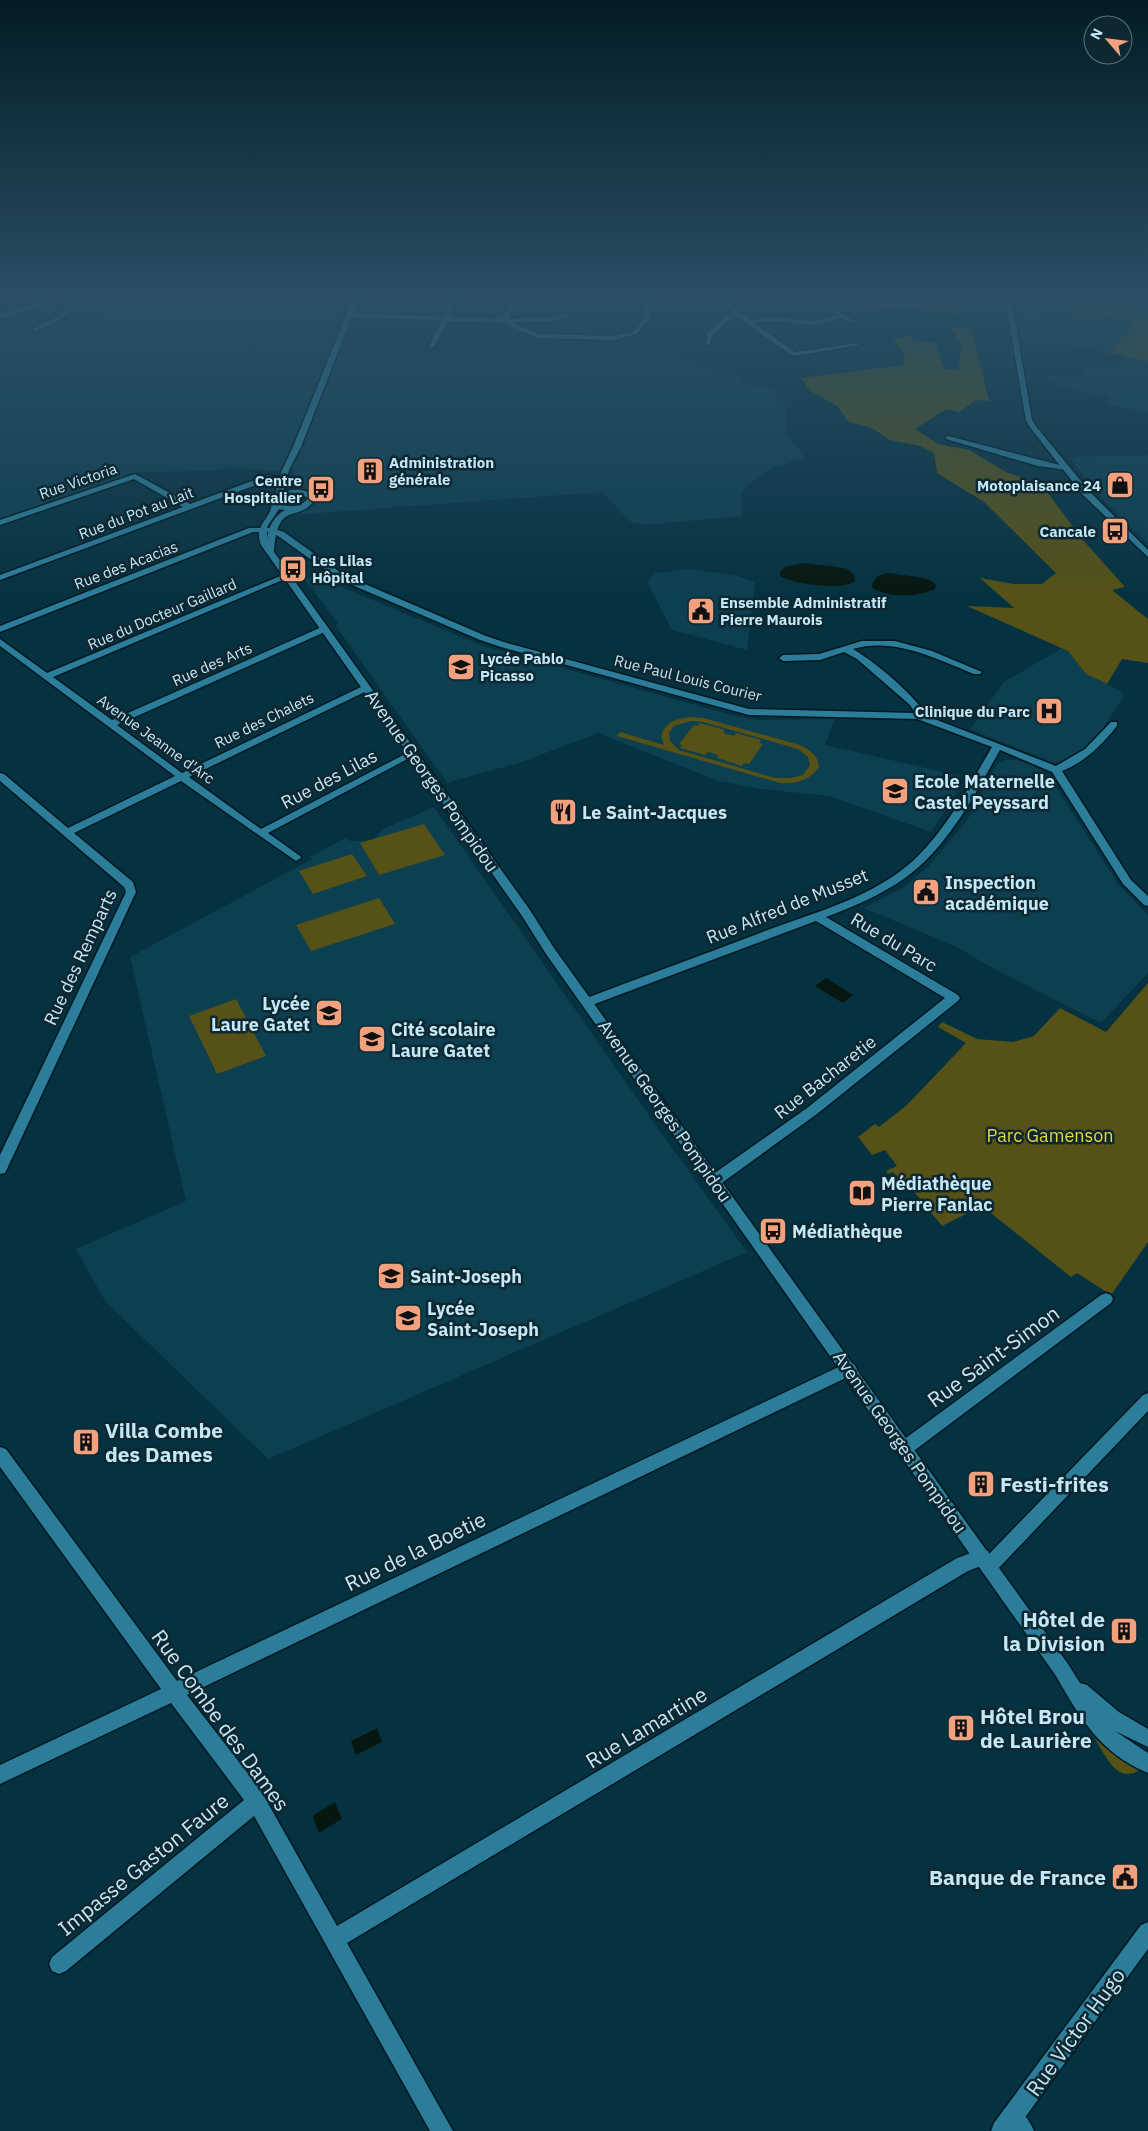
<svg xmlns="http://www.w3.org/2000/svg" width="1148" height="2131" font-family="'IBM Plex Sans',sans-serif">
  <rect width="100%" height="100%" fill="#053241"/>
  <path fill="#0c3f50" d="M127 298H348L328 344 343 357 640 351 672 354 710 367 731 370 744 385 775 388V399L785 402 786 433 804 456 801 459 773 468 746 486 742 496 741 516 645 525 631 522 602 492 291 515 316 504 317 494 296 483 293 479 295 469 275 471 228 467 215 471 138 472 0 520V331L18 333 66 332Z
    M1016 309 1099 321 1107 316 1137 323 1108 353 1056 343 1022 342Z
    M1126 356 1148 361V412L1106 405 1111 397 1062 387 1059 382 1050 381 1048 376 1079 378 1089 362 1119 367Z
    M1148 455V543L1106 503 1069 457Z
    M689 569 734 575 755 582 747 650 672 630 647 582 655 573Z
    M322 574 339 586 483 646 739 717 759 720 835 719 825 745 961 776 956 782 961 786 931 832 829 796 761 789 719 781 598 733 522 762 447 783 336 626 338 623 304 579Z
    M1062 648 1068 651 1086 674 1119 690 1124 696 1096 739 1073 760 1054 763 970 729 1004 682Z
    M1006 760H1017L1029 764 1042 771 1052 781 1119 885 1148 915V973L1101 1023 996 970 953 945 863 908 903 888 928 867 968 819 997 764Z
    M434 807 655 1124 747 1252 268 1459 105 1301 76 1249 186 1201 130 957 312 859 310 857 345 838 350 841H364L373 839 385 828Z"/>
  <path fill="#555117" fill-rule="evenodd" d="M848 298H948L959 315 903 307 864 311Z
    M1078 300 1119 304 1148 312V361L1108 353 1136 323 1107 316 1099 321 1072 317Z
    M950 327 971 328 989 401 976 400 959 412 946 409 915 429 938 444 969 450 1006 472 1042 485 1082 539 1125 587 1112 590 1148 619V663L1122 659 1107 684 1086 674 1068 651 967 606 1014 608 980 578 1014 584H1042L1056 573 984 502 937 473 934 453 920 446 890 440 872 428 849 422 837 406 810 391 801 378 903 365 905 355 893 338 915 335 911 340 935 343 944 369 959 370 961 344Z
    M692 717 704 718 800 745C810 750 818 755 819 767 810 781 795 784 780 783L617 736 620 732 664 745 661 736C665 721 679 718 692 717ZM691 721 703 722 798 749 808 757 810 765 803 775 791 778H775L679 750 670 741 669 733 674 726Z
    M700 723 725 730 723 733 734 736 736 733 761 740 759 743 763 744 749 764 744 763 742 766 717 758 718 755 708 752 705 755 680 748 682 745 679 744 694 725 698 726Z
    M424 824 445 855 379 875 360 843Z
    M352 854 367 876 313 894 299 871Z
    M379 898 395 924 311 951 296 925Z
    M1148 983V1242L1111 1295 1077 1273 1071 1277 982 1206 942 1226 903 1178 899 1179 893 1172 888 1174 886 1171 897 1166 885 1150 872 1155 858 1137 875 1124 879 1127 907 1105 966 1043 938 1027 942 1022 977 1039 1013 1042 1034 1036 1060 1008 1106 1032Z
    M236 999 266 1056 217 1074 189 1016Z
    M1094 1738 1121 1760 1139 1769 1138 1771C1116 1784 1104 1752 1094 1738Z"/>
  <path fill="#061710" d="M803 563 838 567 848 569 854 575 855 581C844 591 792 584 780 576V572L785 567Z
    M888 573 918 577 930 580 936 585 935 589C917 597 892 598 874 589L872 587C874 577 878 575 888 573Z
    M826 978 853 995 843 1003 815 986Z
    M377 1728 382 1742 356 1755 351 1741Z
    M335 1802 342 1819 319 1833 313 1818 315 1814Z"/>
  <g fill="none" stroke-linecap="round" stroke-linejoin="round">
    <g stroke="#011821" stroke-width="3">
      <path id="minor" d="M48 298H57L15 315 0 318V314L12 312Z
        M78 298H85L64 317 37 331H33V329L60 315Z
        M451 298H457L450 317 502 319 511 298H517L508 319 556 317 567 314 570 316 556 321 512 322 538 334 615 336 633 332 644 318 641 298H647L650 318 637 334 615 340 537 338 503 323 448 321 435 346 432 348 429 346 442 320 349 317 346 315 349 313 444 317Z
        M714 298H721L750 320 772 317 813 321 838 315 806 298H814L857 322 852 323 842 318 813 325 772 321 754 323 795 352 857 343 860 345 794 356 776 345 735 315 712 335 710 345H706L707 333 732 312Z
        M948 436 1071 468 1067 470 1038 466 946 439V437Z
        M135 474 190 504 268 475 286 479 282 481 272 479 0 580V575L183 507 134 479 0 525V520Z
        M249 528H271L284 532 344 575 486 636 507 643 749 709 915 713 910 705 857 659 844 652 820 660 783 661 779 658 783 655 819 654 862 641H895L932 651 982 672 980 674H974C936 659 895 637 853 649 874 661 912 693 925 713L924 715 1056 766 1085 749 1111 722H1117V726C1102 745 1085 762 1062 771L1131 880 1148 896V906L1144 905 1123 884 1052 772 1000 750C974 796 948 847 905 878 881 895 853 907 826 917L958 995 960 998 958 1001 817 1114 719 1185 714 1186 709 1185 707 1181 709 1177 807 1108 945 998 816 921 592 1005H584L582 1002 584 999C644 976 705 954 765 931 816 912 874 897 915 859 948 827 969 786 992 747L917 719 749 715 501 647 480 640 338 579 278 536 270 532H253L0 632V626Z
        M285 574 292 576 53 677 112 720 324 626 328 629 327 631 117 725 182 773 363 686H369V690L189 777 261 829 409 752 412 751 417 754 268 833 300 856 301 858 296 861 181 781 74 833 133 882 136 892 7 1169 5 1173 0 1174V1155L126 892 124 887 0 781V773L4 774 68 828 175 776 0 646V639L47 673Z
        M1106 1293 1111 1295 1113 1299 1111 1303 911 1453 905 1455 899 1453 897 1448 899 1443 1101 1295Z
        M849 1362 854 1364 857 1369 854 1374 187 1695 260 1789 337 1926 957 1558 982 1549 988 1551 989 1554 1143 1395 1148 1393V1411L995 1572 989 1574 983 1572 981 1566 968 1571 347 1943 453 2131H430L254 1816 66 1971 59 1974 52 1971 49 1964 52 1957 244 1800 171 1703 0 1784V1765L161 1689 0 1467V1447L6 1449 177 1681Z
        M1012 2106C1023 2111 1029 2120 1034 2131H1009L1001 2117 1004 2109Z"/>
    </g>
    <g stroke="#011821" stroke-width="3">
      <path id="secondary" d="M353 298H359L301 447 289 470 284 489V492C295 488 307 489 316 498 298 526 278 497 274 552L530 910 554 948 1068 1664 1080 1683 1087 1685 1119 1712 1148 1729V1747L1115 1731 1148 1753V1773C1101 1754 1080 1718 1056 1676L546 954 522 916 261 545C252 522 275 519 271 500L275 496 282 470 293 447ZM294 494 302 495 308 498C302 507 288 509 279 502L281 499ZM279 509 285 510C274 516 268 527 267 540V527Z
        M1005 298H1011L1032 420 1035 425 1089 491 1148 550V557L1083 495 1029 426 1026 420Z
        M1148 1922V1949L1015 2131H991L994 2123 1141 1925Z"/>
    </g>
    <use href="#minor" fill="#2b7d99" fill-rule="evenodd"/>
    <use href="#secondary" fill="#2b7d99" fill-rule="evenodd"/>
  </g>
  <linearGradient id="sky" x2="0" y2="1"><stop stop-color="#031c24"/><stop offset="0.5" stop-color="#2a4f65"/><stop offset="1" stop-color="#2a4f65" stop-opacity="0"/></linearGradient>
  <rect width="1148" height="597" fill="url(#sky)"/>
  <defs>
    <g id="building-square" transform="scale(1.4375)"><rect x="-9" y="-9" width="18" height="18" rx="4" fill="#f1a17d" stroke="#0e2730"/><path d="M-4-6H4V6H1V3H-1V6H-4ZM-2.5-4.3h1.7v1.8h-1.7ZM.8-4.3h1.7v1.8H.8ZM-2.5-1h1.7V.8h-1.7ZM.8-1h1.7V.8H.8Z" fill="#111"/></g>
    <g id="shop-square" transform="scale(1.4375)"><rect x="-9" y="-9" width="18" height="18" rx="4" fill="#f1a17d" stroke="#0e2730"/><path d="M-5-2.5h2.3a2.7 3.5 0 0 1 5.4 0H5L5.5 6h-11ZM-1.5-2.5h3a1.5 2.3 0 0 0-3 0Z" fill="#111"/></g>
    <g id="bus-square" transform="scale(1.4375)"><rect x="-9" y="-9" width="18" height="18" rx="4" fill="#f1a17d" stroke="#0e2730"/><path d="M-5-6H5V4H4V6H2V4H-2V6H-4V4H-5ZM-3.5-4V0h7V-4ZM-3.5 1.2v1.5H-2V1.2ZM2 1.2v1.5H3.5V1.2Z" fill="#111"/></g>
    <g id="civic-square" transform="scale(1.4375)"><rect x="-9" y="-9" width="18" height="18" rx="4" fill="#f1a17d" stroke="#0e2730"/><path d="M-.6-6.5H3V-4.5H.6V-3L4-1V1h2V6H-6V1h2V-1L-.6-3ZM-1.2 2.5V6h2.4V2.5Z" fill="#111"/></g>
    <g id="school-square" transform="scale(1.4375)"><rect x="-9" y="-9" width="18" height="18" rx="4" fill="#f1a17d" stroke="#0e2730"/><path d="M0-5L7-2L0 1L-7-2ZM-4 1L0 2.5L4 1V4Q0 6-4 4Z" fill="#111"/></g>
    <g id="hospital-square" transform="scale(1.4375)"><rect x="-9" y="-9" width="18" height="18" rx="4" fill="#f1a17d" stroke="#0e2730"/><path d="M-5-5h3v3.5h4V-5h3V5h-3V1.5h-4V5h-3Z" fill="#111"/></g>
    <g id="restaurant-square" transform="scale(1.4375)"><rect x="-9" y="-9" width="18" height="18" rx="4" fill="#f1a17d" stroke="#0e2730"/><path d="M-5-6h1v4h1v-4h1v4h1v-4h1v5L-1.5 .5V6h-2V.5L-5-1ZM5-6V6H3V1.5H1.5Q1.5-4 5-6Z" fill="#111"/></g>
    <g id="library-square" transform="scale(1.4375)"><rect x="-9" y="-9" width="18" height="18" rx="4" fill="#f1a17d" stroke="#0e2730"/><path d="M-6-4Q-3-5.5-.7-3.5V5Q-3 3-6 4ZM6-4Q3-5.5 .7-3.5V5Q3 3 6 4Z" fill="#111"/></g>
  </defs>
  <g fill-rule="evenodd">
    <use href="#building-square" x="370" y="471"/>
    <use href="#shop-square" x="1120" y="485"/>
    <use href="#bus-square" x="321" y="489"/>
    <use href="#bus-square" x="1115" y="531"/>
    <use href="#bus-square" x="293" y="569"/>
    <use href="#civic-square" x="701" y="611"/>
    <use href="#school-square" x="461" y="667"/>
    <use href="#hospital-square" x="1049" y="711"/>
    <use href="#school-square" x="895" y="791"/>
    <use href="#restaurant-square" x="563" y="812"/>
    <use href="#civic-square" x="926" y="892"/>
    <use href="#school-square" x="329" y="1013"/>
    <use href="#school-square" x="372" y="1039"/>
    <use href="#library-square" x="862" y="1193"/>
    <use href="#bus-square" x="773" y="1231"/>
    <use href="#school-square" x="391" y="1276"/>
    <use href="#school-square" x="408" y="1318"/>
    <use href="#building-square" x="86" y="1442"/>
    <use href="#building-square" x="981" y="1484"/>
    <use href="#building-square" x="1124" y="1631"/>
    <use href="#building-square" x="961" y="1728"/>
    <use href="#civic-square" x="1125" y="1877"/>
  </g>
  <g text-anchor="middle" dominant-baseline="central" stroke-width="5" stroke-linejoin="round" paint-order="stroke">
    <g font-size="15" font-weight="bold" fill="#c3e8f7" stroke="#0e2730" text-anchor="start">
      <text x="389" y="462">Administration<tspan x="389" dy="17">générale</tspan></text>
      <text x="302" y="480" text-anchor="end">Centre<tspan x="302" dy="17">Hospitalier</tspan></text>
      <text x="1101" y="485" text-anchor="end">Motoplaisance 24</text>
      <text x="1096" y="531" text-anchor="end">Cancale</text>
      <text x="312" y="560">Les Lilas<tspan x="312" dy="17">Hôpital</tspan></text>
      <text x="720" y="602">Ensemble Administratif<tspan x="720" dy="17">Pierre Maurois</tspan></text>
      <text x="480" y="658">Lycée Pablo<tspan x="480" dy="17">Picasso</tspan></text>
      <text x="1030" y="711" text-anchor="end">Clinique du Parc</text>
    </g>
    <g font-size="15" fill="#c3e8f7" stroke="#0e2730">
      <text transform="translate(78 481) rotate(-19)">Rue Victoria</text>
      <text transform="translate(136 513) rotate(-21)">Rue du Pot au Lait</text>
      <text transform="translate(126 565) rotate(-21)">Rue des Acacias</text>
      <text transform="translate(162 614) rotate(-23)">Rue du Docteur Gaillard</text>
      <text transform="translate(212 664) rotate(-24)">Rue des Arts</text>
      <text transform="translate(688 678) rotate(14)">Rue Paul Louis Courier</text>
      <text transform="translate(264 720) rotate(-26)">Rue des Chalets</text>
      <text transform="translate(156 739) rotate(36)">Avenue Jeanne d'Arc</text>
    </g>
    <g font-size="18" fill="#c3e8f7" stroke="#0e2730">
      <text transform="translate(329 779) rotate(-28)">Rue des Lilas</text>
      <text transform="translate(432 781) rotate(55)">Avenue Georges Pompidou</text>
      <text transform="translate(787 906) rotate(-22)">Rue Alfred de Musset</text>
      <text transform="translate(894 942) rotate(31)">Rue du Parc</text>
      <text transform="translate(80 957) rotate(-65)">Rue des Remparts</text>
      <text transform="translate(825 1077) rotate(-38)">Rue Bacharetie</text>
      <text transform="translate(665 1111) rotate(55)">Avenue Georges Pompidou</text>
      <text transform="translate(900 1442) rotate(55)">Avenue Georges Pompidou</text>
    </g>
    <g font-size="18" font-weight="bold" fill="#c3e8f7" stroke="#0e2730" text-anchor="start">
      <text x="914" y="781">Ecole Maternelle<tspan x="914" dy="21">Castel Peyssard</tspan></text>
      <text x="582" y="812">Le Saint-Jacques</text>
      <text x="945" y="882">Inspection<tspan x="945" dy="21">académique</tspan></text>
      <text x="310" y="1003" text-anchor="end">Lycée<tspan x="310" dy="21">Laure Gatet</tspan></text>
      <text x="391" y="1029">Cité scolaire<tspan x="391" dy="21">Laure Gatet</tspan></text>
      <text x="881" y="1183">Médiathèque<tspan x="881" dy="21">Pierre Fanlac</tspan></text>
      <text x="792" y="1231">Médiathèque</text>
      <text x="410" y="1276">Saint-Joseph</text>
      <text x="427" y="1308">Lycée<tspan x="427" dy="21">Saint-Joseph</tspan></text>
    </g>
    <g font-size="18" fill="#e5d938" stroke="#0e2730">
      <text x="1050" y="1135">Parc Gamenson</text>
    </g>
    <g font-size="21" fill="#c3e8f7" stroke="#0e2730">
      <text transform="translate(993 1356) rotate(-36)">Rue Saint-Simon</text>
      <text transform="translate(415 1551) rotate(-26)">Rue de la Boetie</text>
      <text transform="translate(221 1720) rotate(54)">Rue Combe des Dames</text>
      <text transform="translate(646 1727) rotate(-31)">Rue Lamartine</text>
      <text transform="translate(143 1864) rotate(-39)">Impasse Gaston Faure</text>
      <text transform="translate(1075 2032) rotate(-54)">Rue Victor Hugo</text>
    </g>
    <g font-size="21" font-weight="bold" fill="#c3e8f7" stroke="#0e2730" text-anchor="start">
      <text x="105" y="1430">Villa Combe<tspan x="105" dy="24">des Dames</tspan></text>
      <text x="1000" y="1484">Festi-frites</text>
      <text x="1105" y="1619" text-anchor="end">Hôtel de<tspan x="1105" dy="24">la Division</tspan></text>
      <text x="980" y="1716">Hôtel Brou<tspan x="980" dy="24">de Laurière</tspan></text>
      <text x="1106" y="1877" text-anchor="end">Banque de France</text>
    </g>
  </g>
  <g transform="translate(1108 40) rotate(298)"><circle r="24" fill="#0e2730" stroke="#567480"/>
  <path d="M0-4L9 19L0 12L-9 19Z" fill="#f1a17d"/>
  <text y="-8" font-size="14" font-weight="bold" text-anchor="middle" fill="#c3e8f7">N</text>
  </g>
</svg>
